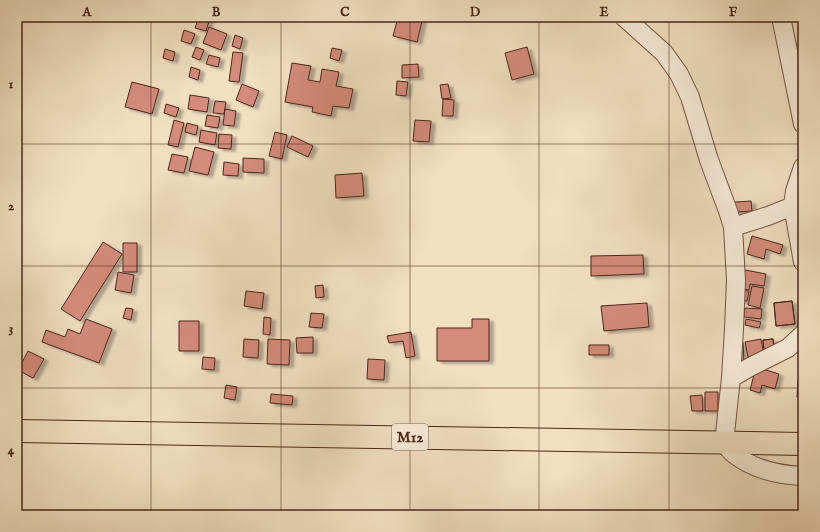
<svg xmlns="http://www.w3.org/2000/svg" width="820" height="532" font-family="'IM FELL English',serif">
  <defs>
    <filter id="shadow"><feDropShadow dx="4.5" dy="2.5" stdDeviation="1" flood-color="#0004"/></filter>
  </defs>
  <rect width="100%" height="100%" fill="#f1dfc1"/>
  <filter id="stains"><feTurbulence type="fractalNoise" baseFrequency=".005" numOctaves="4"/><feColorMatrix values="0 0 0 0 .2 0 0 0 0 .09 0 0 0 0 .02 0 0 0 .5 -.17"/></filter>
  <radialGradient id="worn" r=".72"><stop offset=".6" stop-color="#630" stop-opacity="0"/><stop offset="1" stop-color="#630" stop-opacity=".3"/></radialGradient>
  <path fill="#d48b7b" stroke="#4b2717" filter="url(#shadow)" d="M199 17H207L210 18 206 31 195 28Z
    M398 17H423L417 42 393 36Z
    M209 27 227 34 221 50 203 43Z
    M184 30 195 34 191 44 181 41Z
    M235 35 243 38 240 49 232 46Z
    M196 47 204 50 200 60 192 57Z
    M527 47 534 74 512 80 505 53Z
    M332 48 342 50 339 61 330 58Z
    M165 49 175 52 173 61 163 58Z
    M233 52 243 53 239 82 229 81Z
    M209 55 220 58 218 67 206 64Z
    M292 63 311 66 308 80 320 82 322 69 339 72 336 86 353 89 349 108 333 106 331 116 312 112 313 107 285 102Z
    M418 64 419 77 402 78V65Z
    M191 67 200 70 198 80 189 77Z
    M397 81 408 82 406 96 396 95Z
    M132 82 159 89 152 114 125 107Z
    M242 84 259 91 253 107 236 100Z
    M448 84 451 98 442 99 440 85Z
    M190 95 209 98 207 112 188 109Z
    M443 99 454 100 453 116H442Z
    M215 101 226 102 224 114 213 113Z
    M166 104 179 108 176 117 164 113Z
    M225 109 236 111 234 126 223 125Z
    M207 115 220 117 218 128 205 126Z
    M174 120 184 123 178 147 168 145Z
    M415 120 431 121 429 142 413 141Z
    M187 123 198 126 196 135 185 132Z
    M201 130 217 133 215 145 199 142Z
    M275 132 287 135 282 159 269 156Z
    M219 134 232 135 231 149 218 148Z
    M292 136 313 146 308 157 287 147Z
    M195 147 214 152 208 175 189 171Z
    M172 154 188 157 184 173 168 170Z
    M243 158 264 159V173L243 172Z
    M224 162 239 164 238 176 223 175Z
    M362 173 364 196 336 198 335 175Z
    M751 201 752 211 723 213V203Z
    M752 236 783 245 780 254 766 249 764 259 747 254Z
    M103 242 122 254 80 321 61 309Z
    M123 243H137V272H123Z
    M643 255 644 274 591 276V256Z
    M740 269 766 274 764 286 750 284 749 290 736 288Z
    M118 272 134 275 131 293 115 290Z
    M323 285 324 297 316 298 315 286Z
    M752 286 764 288 760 308 748 305Z
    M739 290 749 291 747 301 737 300Z
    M246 291 264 293 262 309 244 306Z
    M792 301 795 324 776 326 774 303Z
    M792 301 795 324 776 326 774 303Z
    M647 303 649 327 604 331 601 306Z
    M126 308 133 309 131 320 123 318Z
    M745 308 762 309 761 319 744 317Z
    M311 313 324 314 322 328 309 327Z
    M264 317 271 318 270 335 263 334Z
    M86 319 112 329 99 363 42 342 46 330 65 337 68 329 80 334Z
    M472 319H489V361H437V328H472Z
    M746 319 761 322 759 328 745 325Z
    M179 321H199V351H179Z
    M411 332 415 356 406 358 403 341 389 343 387 336Z
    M313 337V353H297L296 338Z
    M244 339 259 340 258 358 243 357Z
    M268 339 290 340 289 365 267 364Z
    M761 339 764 355 748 357 745 342Z
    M773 339 774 350 764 351 763 340Z
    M773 339 774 350 764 351 763 340Z
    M743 342 744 362 737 363 736 343Z
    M589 345H609V355H589Z
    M28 351 44 359 33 378 18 370Z
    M800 355H803V373H801Z
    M203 357 215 358 214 370 202 369Z
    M368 359 385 360 384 380 367 379Z
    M756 367 779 374 775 389 762 385 760 393 750 390Z
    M798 380H803V397H797Z
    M226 385 237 387 235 400 224 398Z
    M705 392H718V411H705Z
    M271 394 293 396 292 405 270 403Z
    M702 395 703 411H692L690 396Z"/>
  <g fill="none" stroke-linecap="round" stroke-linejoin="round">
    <g stroke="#745542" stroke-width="20">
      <path id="minor" d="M624 17 664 53 679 74 690 97 709 160 728 211 733 227 736 280 734 329 731 378 724 443C727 446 730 451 734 454 754 470 779 475 803 476
        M781 17 803 124
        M793 206 803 262
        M733 227 768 216 793 206 795 191 803 167
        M731 378 750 367 788 348 803 334"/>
    </g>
    <g stroke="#4b2717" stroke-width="24">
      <path id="highway" d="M17 431 803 444"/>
    </g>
    <use href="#minor" stroke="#f6ead7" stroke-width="18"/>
    <use href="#highway" stroke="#f1dfc1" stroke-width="22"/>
  </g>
  <path fill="none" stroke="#4b2717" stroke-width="1" stroke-opacity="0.55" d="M151 17V515M281 17V515M410 17V515M539 17V515M669 17V515M17 144H803M17 266H803M17 388H803"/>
  <g text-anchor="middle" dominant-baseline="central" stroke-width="4" stroke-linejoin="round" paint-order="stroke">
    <rect fill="#f6ead7" stroke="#7e6251" stroke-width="1" x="392" y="424" width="36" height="26" rx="3"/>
    <g font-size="15" font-weight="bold" fill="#4b2717">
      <text x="410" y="437">M12</text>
    </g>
  </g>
  <rect width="820" height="532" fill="none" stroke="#f1dfc1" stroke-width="44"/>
  <rect x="22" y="22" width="776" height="488" fill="none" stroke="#4b2717" stroke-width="1.5"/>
  <g font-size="13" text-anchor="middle" font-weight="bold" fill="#4b2717">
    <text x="87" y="16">A</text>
    <text x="216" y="16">B</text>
    <text x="345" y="16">C</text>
    <text x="475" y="16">D</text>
    <text x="604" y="16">E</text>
    <text x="733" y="16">F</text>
    <text x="11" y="88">1</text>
    <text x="11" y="210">2</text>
    <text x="11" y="332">3</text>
    <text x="11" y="454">4</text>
  </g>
  <rect width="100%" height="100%" filter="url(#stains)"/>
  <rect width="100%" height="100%" fill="url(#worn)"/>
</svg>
